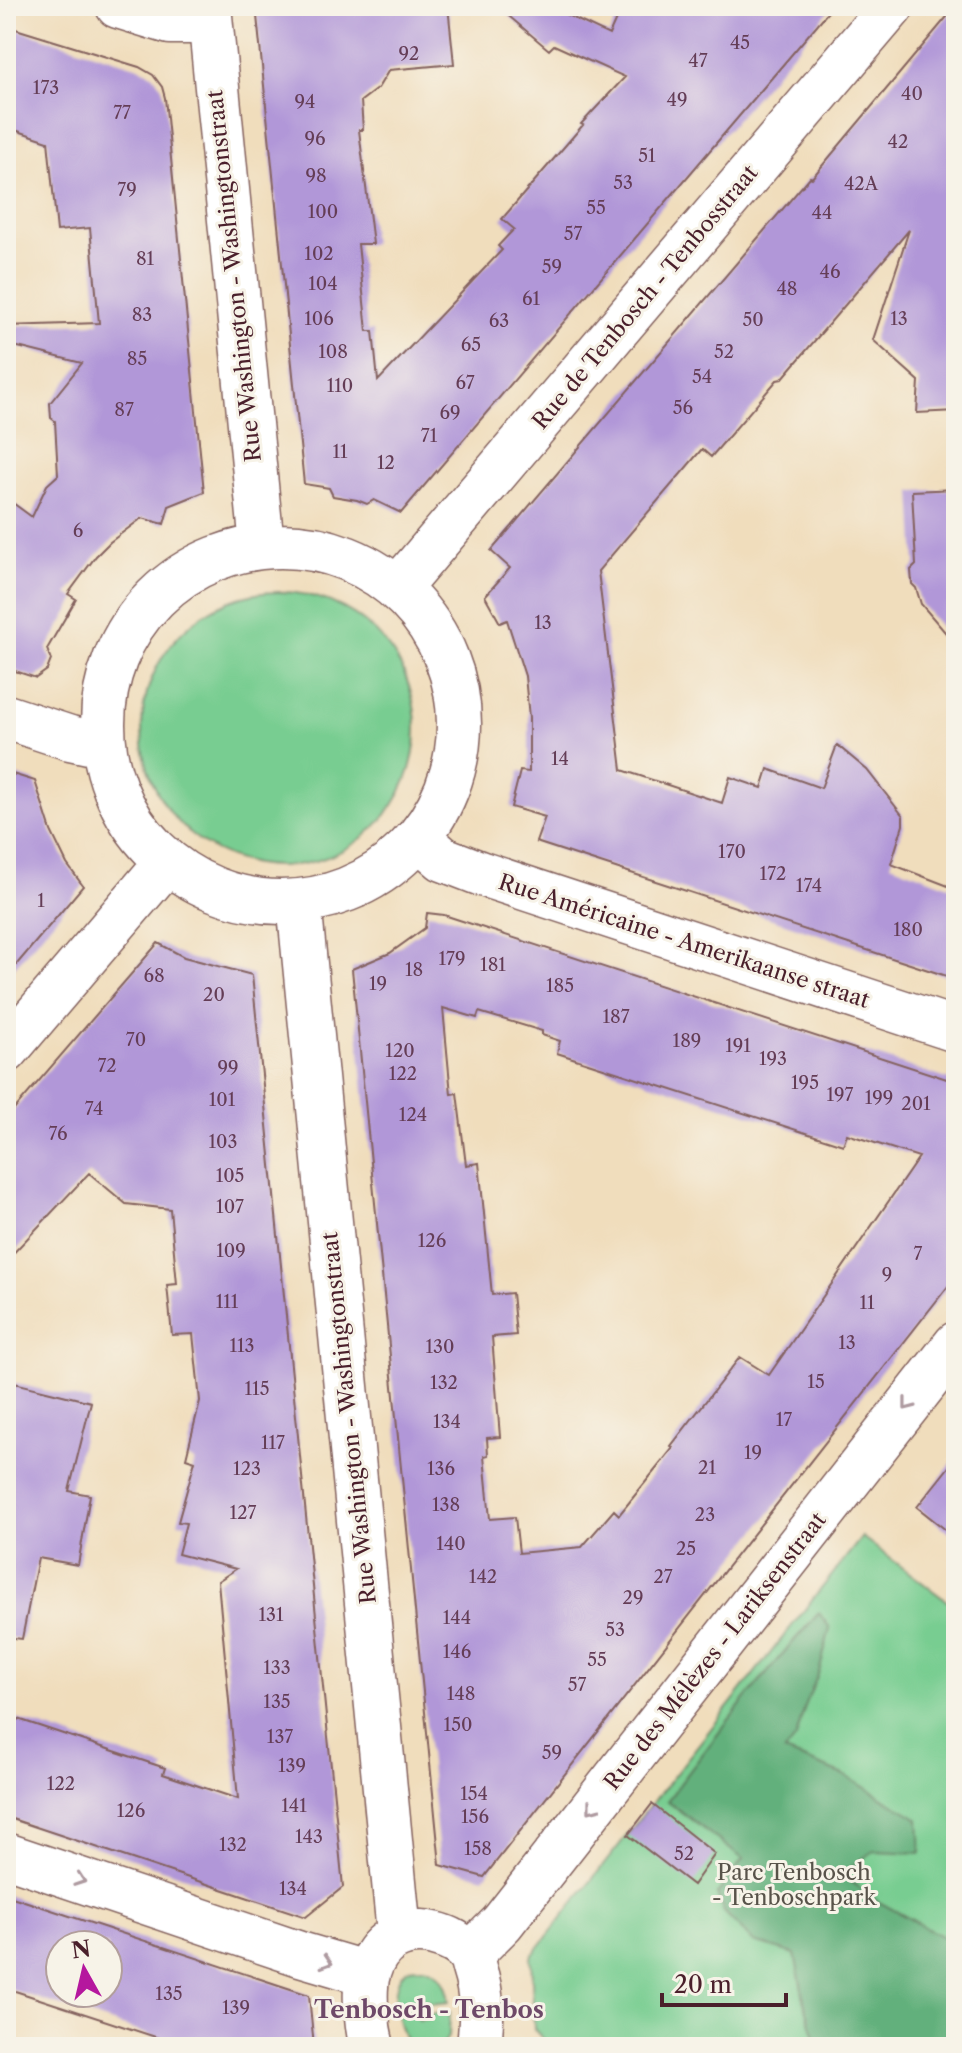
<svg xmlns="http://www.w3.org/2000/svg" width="962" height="2053" font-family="'Libre Caslon Text',serif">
  <rect width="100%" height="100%" fill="#f7f3e8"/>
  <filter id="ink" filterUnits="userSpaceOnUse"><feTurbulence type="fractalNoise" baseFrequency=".0125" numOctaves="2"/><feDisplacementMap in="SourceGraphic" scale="16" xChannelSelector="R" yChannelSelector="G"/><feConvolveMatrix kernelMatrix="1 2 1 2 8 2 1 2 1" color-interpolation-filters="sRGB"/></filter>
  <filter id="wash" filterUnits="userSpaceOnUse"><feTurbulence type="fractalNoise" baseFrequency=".006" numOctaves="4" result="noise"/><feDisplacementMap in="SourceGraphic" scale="32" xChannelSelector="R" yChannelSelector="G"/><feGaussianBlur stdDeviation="1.8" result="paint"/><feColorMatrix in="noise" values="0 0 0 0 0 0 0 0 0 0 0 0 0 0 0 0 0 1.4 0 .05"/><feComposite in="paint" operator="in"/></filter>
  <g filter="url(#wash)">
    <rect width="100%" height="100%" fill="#f0ddbc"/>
    <path fill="#78cd91" stroke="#61765e" stroke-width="2" d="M142 729a137 137 0 1 1 274 0a137 137 0 1 1-274 0Z
      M862 1537 956 1608V2047H550L534 2029 531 1957Z
      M423 1967C440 1969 447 1986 449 2002L430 2004 429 2001 416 2002 419 2020 431 2018V2014L450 2012 449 2035 442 2047H410C397 2031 385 1979 410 1968 413 1967 420 1967 423 1967Z"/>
    <path fill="#62b07b" stroke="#566853" stroke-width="2" d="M819 1613 830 1628 820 1669 804 1709 796 1738 785 1752 842 1774 919 1819 921 1853 874 1851 841 1874 879 1902 956 1944V2047H818L805 2005 795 1954 754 1942 724 1912 717 1894 743 1859 667 1801C716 1736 764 1672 819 1613Z"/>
    <g id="blocks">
      <path fill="#b197d8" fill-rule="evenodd" d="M256 6H448L454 64 389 70 378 88 361 101 363 130H359L373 244H358L367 331H373L378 381 502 250 498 246 514 229 502 219 583 125 581 124 625 77 554 45 549 50 497 6H548L609 35 622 6H833L401 513 374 500 367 504 357 500 333 496 329 488 304 484Z
        M956 6V411L917 413 919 381 873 340 909 230 782 379 777 380 711 457 702 449 598 571 622 770 722 803 730 777 762 788 768 769 821 788 837 745 867 770 903 816V825L891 864 956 889V979L536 842 545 817 511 807 520 771 529 772V718L525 676 507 620 500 623 485 596 510 568 491 551 810 177 812 178Z
        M6 26 139 67 153 75 162 87 165 98 204 492 169 506 164 524 142 518 110 542 96 556 68 594 76 599 47 649 51 660 47 670 36 678 6 668V498L32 517 47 485 58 475 55 421 51 418 50 403 82 363 6 344V326L99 323 90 228 57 231 48 141 9 128 14 107 6 104Z
        M956 489V645L921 604 916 588 912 584 911 570 916 565 912 491Z
        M6 772 35 781 51 831 67 864 83 886 6 977Z
        M427 913 444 915 956 1082V1276L484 1877 440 1865 352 969 390 953 425 928ZM443 1008 477 1018 479 1012 542 1031V1035L560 1041 557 1053 843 1145 847 1134 919 1157 769 1375 740 1357 671 1446 673 1448 619 1515 614 1510 582 1547 519 1553 515 1517 490 1519 484 1456 488 1455 487 1438 500 1437 492 1337 516 1335 512 1293 492 1295 479 1163 466 1165 457 1093 451 1094Z
        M158 943 184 957 252 975 343 1887 306 1917 6 1817V1715L165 1768 163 1774 238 1799 218 1581 236 1569 178 1554 186 1523 178 1522 195 1461 186 1458 200 1401 193 1334 172 1335 167 1285 177 1284 170 1209 126 1204 89 1173 6 1261V1119Z
        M6 1381 91 1402 69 1491 90 1495 78 1565 38 1558 22 1639 6 1637Z
        M956 1458V1538L917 1507Z
        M652 1804 715 1854 693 1885 628 1835Z
        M6 1895 309 1995 314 2047H186L6 1988ZM60 1945H108V1993H60Z"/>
    </g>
  </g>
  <g filter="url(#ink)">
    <use href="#blocks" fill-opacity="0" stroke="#84625e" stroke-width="2"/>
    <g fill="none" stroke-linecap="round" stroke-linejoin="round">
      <g stroke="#84625e" stroke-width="47">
        <path id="minor" d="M118 6 170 22H210
          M209 6 262 546
          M103 724a178 178 0 1 1 356 0a178 178 0 1 1-356 0Z
          M398 588 892 6
          M6 717 70 738 103 745
          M419 838 443 859 482 874 956 1030
          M299 902 399 1933
          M6 1051 167 862
          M6 1855 300 1954 368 1974
          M470 1955 502 1923 956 1344
          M372 2047C367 2027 363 1994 368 1973 377 1942 403 1926 434 1934 447 1937 463 1944 470 1956 472 1959 473 1964 474 1968 483 1995 482 2019 479 2047"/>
      </g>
      <use href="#minor" stroke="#fff" stroke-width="44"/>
    </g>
    <defs><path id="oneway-chevron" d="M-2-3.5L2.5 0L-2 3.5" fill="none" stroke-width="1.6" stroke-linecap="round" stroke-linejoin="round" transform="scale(2)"/></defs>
    <g stroke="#ae9aa0">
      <use href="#oneway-chevron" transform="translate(908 1405) rotate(128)"/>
      <use href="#oneway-chevron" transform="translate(592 1808) rotate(128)"/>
      <use href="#oneway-chevron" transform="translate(80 1880) rotate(19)"/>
      <use href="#oneway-chevron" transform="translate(327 1962) rotate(17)"/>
    </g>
  </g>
  <g text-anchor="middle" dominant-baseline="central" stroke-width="6" stroke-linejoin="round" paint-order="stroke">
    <g font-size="18" fill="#643d56">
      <text x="740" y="43">45</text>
      <text x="409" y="54">92</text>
      <text x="698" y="61">47</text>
      <text x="46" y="88">173</text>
      <text x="912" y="94">40</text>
      <text x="677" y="100">49</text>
      <text x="305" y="102">94</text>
      <text x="122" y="113">77</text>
      <text x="315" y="139">96</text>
      <text x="898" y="142">42</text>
      <text x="647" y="156">51</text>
      <text x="316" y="176">98</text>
      <text x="623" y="183">53</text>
      <text x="861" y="184">42A</text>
      <text x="127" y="190">79</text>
      <text x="596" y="208">55</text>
      <text x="323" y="212">100</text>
      <text x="822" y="213">44</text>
      <text x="573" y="234">57</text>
      <text x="319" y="254">102</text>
      <text x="145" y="259">81</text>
      <text x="552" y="267">59</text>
      <text x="830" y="272">46</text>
      <text x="323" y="284">104</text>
      <text x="787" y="289">48</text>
      <text x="531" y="299">61</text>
      <text x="142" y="315">83</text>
      <text x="319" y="319">106</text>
      <text x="899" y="319">13</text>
      <text x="753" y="320">50</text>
      <text x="499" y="321">63</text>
      <text x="471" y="345">65</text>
      <text x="333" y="352">108</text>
      <text x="724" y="352">52</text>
      <text x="137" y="359">85</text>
      <text x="702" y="377">54</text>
      <text x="465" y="383">67</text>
      <text x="340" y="386">110</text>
      <text x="683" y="408">56</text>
      <text x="124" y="410">87</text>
      <text x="450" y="413">69</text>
      <text x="429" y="436">71</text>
      <text x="340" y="452">11</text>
      <text x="386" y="463">12</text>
      <text x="78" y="531">6</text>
      <text x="543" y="623">13</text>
      <text x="560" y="759">14</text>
      <text x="732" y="852">170</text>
      <text x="773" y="874">172</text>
      <text x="809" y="886">174</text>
      <text x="41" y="901">1</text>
      <text x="908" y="930">180</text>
      <text x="452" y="959">179</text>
      <text x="493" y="965">181</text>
      <text x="414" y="970">18</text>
      <text x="154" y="976">68</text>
      <text x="378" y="984">19</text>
      <text x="560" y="986">185</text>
      <text x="214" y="995">20</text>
      <text x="616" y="1017">187</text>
      <text x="136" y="1040">70</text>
      <text x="687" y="1041">189</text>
      <text x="738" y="1046">191</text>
      <text x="400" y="1051">120</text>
      <text x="773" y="1059">193</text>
      <text x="107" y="1066">72</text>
      <text x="228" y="1068">99</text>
      <text x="403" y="1074">122</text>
      <text x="805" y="1083">195</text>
      <text x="840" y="1095">197</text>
      <text x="879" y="1098">199</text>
      <text x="222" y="1100">101</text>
      <text x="916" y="1104">201</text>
      <text x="94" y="1109">74</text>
      <text x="413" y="1115">124</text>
      <text x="58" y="1134">76</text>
      <text x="223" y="1142">103</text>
      <text x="230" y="1176">105</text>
      <text x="230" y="1207">107</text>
      <text x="432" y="1241">126</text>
      <text x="231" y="1251">109</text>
      <text x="918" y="1254">7</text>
      <text x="887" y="1275">9</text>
      <text x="227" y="1302">111</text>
      <text x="867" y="1303">11</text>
      <text x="847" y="1343">13</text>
      <text x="242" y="1346">113</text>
      <text x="440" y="1347">130</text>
      <text x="816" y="1382">15</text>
      <text x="444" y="1383">132</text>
      <text x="257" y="1389">115</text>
      <text x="784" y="1420">17</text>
      <text x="447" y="1422">134</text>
      <text x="273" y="1443">117</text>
      <text x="753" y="1453">19</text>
      <text x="707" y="1468">21</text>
      <text x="247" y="1469">123</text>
      <text x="441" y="1469">136</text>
      <text x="446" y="1505">138</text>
      <text x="243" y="1513">127</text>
      <text x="705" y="1515">23</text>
      <text x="451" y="1544">140</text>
      <text x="686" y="1549">25</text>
      <text x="483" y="1577">142</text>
      <text x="663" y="1577">27</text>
      <text x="633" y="1598">29</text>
      <text x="271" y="1615">131</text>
      <text x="457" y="1618">144</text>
      <text x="615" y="1630">53</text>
      <text x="457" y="1652">146</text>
      <text x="597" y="1660">55</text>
      <text x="277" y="1668">133</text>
      <text x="577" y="1685">57</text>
      <text x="461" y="1694">148</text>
      <text x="277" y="1702">135</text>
      <text x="458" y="1725">150</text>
      <text x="280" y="1737">137</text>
      <text x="552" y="1753">59</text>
      <text x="292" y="1766">139</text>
      <text x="61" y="1784">122</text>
      <text x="474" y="1794">154</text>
      <text x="294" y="1806">141</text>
      <text x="131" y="1811">126</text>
      <text x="475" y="1817">156</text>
      <text x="309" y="1837">143</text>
      <text x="233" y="1845">132</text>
      <text x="478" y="1849">158</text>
      <text x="684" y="1854">52</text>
      <text x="293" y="1889">134</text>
      <text x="169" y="1994">135</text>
      <text x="236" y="2008">139</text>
    </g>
    <g font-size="22" fill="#4a1f2b" stroke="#f7f3e8">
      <text transform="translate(234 276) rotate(-96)">Rue Washington - Washingtonstraat</text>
      <text transform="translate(645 297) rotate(-50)">Rue de Tenbosch - Tenbosstraat</text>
      <text transform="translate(684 941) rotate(18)">Rue Américaine - Amerikaanse straat</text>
      <text transform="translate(349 1418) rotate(-96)">Rue Washington - Washingtonstraat</text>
      <text transform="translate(715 1651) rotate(-52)">Rue des Mélèzes - Lariksenstraat</text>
    </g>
    <g font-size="22" fill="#58534a" stroke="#f7f3e8">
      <text x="794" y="1872">Parc Tenbosch<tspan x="794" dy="25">- Tenboschpark</tspan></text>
    </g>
    <g font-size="24" font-weight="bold" fill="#6e4968" stroke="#f7f3e8">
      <text x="429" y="2009">Tenbosch - Tenbos</text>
    </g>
  </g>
  <rect width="962" height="2053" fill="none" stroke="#f7f3e8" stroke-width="32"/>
  <g transform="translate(84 1969) rotate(352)"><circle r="38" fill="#f7f3e8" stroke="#b29e9c" stroke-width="2"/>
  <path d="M0-6L14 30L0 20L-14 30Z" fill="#b5179e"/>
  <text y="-12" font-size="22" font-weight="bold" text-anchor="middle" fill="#4a1f2b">N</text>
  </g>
  <path d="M662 1993v12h124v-12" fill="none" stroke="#4a1f2b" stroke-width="4"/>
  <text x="674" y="1993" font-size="24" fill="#4a1f2b" stroke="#f7f3e8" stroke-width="6" paint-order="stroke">20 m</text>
</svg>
